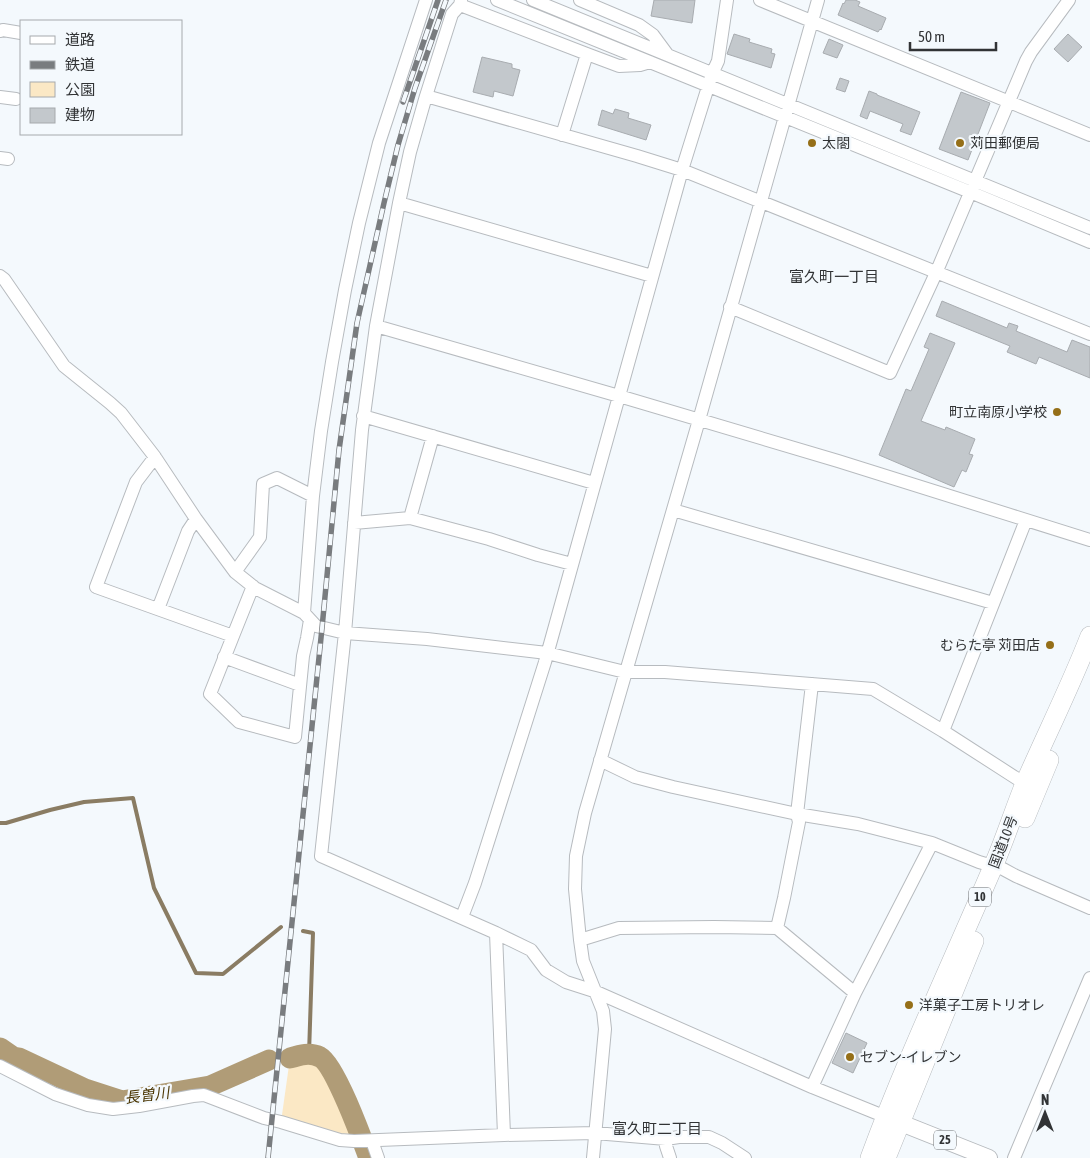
<svg xmlns="http://www.w3.org/2000/svg" width="1090" height="1158" font-family="'Asap Condensed','Noto Sans JP',sans-serif">
  <rect width="100%" height="100%" fill="#f4f9fd"/>
  <path fill="#fbe8c5" d="M309 1054 319 1057 326 1061 334 1074 363 1141 281 1122 290 1058Z"/>
  <g fill="none" stroke-linecap="round" stroke-linejoin="round">
    <path stroke="#8a7c63" stroke-width="4" d="M0 823H6L50 810 84 802 133 798 154 888 196 973 223 974 281 927
      M303 931 313 933 309 1054"/>
    <path stroke="#b09c77" stroke-width="21" d="M0 1048 13 1057 19 1058 85 1089 122 1101 210 1086 269 1060
      M290 1058C300 1055 310 1052 320 1057 335 1065 362 1139 369 1158"/>
  </g>
  <path fill="#c3c8cc" stroke="#a8acb0" d="M654 0H695L692 23 651 16Z
    M846 0H855L860 2 858 6 886 18 881 30 880 29 878 32 838 15 843 3 844 4Z
    M734 34 750 39 749 42 772 49 771 53 775 54 771 68 727 54Z
    M1068 34 1082 47 1068 62 1054 49Z
    M829 39 843 45 837 58 823 53Z
    M482 57 512 64V68L520 70 513 96 494 91 493 97 473 92Z
    M840 78 849 81 845 92 836 89Z
    M869 91 877 94V95L920 112 911 135 900 131 903 124 870 111 867 119 860 116Z
    M961 92 990 103 968 160 939 149Z
    M615 109 629 113 628 118 651 125 646 140 598 125 602 110 613 114Z
    M942 301 1007 328 1009 323 1018 326 1016 331 1067 352 1072 340 1090 347V378L1039 357 1036 364 1007 352 1010 346 936 316Z
    M930 333 955 343 921 421 945 430 946 427 975 439 969 454 973 455 966 472 962 470 954 487 879 455 906 389 911 391 929 349 924 347Z
    M846 1033 867 1043 853 1073 832 1063Z"/>
  <g fill="none" stroke-linecap="round" stroke-linejoin="round">
    <g stroke="#b7bbbf" stroke-width="14">
      <path id="minor" d="M461 0 460 5 452 14 426 96 410 152 399 203 376 326 362 430 345 633 321 856 496 933 531 950 546 970 566 982 594 991 812 1087 891 1119
        M497 0 970 192 1090 242
        M533 0 1090 228
        M580 0 639 25 653 35 667 54
        M760 0 1090 135
        M460 5 587 54 619 66 640 65 650 62
        M0 31 3 30 21 33
        M426 96 637 156 682 170 1090 334
        M0 97 16 99
        M562 135 587 54
        M0 158 8 159
        M399 203 652 276
        M0 276 4 279 64 366 110 403 121 413 155 457 196 519 235 572 255 588 304 613 316 626 345 633 427 639 547 653 625 672H665L873 689 943 731 1030 787
        M730 307 890 373 936 273 1026 61 1031 52 1069 0
        M376 326 619 396 838 461 1090 540
        M363 416 594 483
        M155 457 136 482 96 587 233 636 253 586
        M673 510 993 603
        M410 518 433 436
        M354 523 410 518 489 539 538 555 572 564
        M235 572 260 537 263 484 277 478 313 496
        M158 609 188 531 196 519
        M304 613 313 496 321 431 332 362 345 290 359 223 379 143 426 0
        M233 636 210 694 239 722 295 737 303 656 307 638 310 620
        M224 657 300 685
        M943 731 1026 520
        M600 760 635 777 673 787 797 814 858 824 932 843 979 862 1003 869 1016 876 1090 908
        M462 917 475 883 545 662 682 170 712 74 718 61 727 0
        M777 928 784 898 799 822 797 814 812 684
        M496 933 504 1135
        M580 940 619 928 714 927 777 928 855 993
        M0 1066 55 1094 88 1105 113 1109 139 1106 193 1096 204 1095 264 1118 281 1122 340 1140 354 1141 504 1135 595 1133 666 1139 679 1137H709L722 1143 745 1158
        M812 1087 855 993 932 843
        M666 1139V1146L670 1158
        M372 1141 378 1158
        M593 1158 605 1029 603 1011 583 961 580 940 575 889 576 856 585 813 699 420 818 0
        M1014 1158 1090 978"/>
    </g>
    <g stroke="#b7bbbf" stroke-width="18">
      <path id="major" d="M901 1123 989 1158"/>
    </g>
    <g stroke="#b7bbbf" stroke-width="20">
      <path id="highway" d="M1025 818 1049 760
        M870 1158C906 1060 951 965 992 869 1005 840 1014 810 1026 781 1047 733 1071 685 1090 636
        M886 1158 974 941"/>
    </g>
    <use href="#minor" stroke="#fff" stroke-width="12"/>
    <use href="#major" stroke="#fff" stroke-width="16"/>
    <use href="#highway" stroke="#fff" stroke-width="19"/>
    <g stroke="#797c7f" stroke-width="5.5">
      <path id="rail" d="M403 102 438 0
        M268 1158 322 628 339 450 357 323 384 203 398 145 415 88 446 0"/>
    </g>
    <use href="#rail" stroke="#f4f9fd" stroke-width="4" stroke-dasharray="11" stroke-linecap="butt"/>
  </g>
  <g fill="#956f18" stroke="#f4f9fd" stroke-width="2">
    <circle cx="812" cy="143" r="5"/>
    <circle cx="960" cy="143" r="5"/>
    <circle cx="1057" cy="412" r="5"/>
    <circle cx="1050" cy="645" r="5"/>
    <circle cx="909" cy="1005" r="5"/>
    <circle cx="850" cy="1057" r="5"/>
  </g>
  <g text-anchor="middle" dominant-baseline="central" stroke-width="4.5" stroke-linejoin="round" paint-order="stroke">
    <g fill="#f4f9fd" stroke="#6c6e71" stroke-width="1">
      <rect x="969" y="887.5" width="22" height="19" rx="4"/>
      <rect x="934" y="1130.5" width="22" height="19" rx="4"/>
    </g>
    <g font-size="12" font-weight="bold" fill="#313335">
      <text x="980" y="897">10</text>
      <text x="945" y="1140">25</text>
    </g>
    <g font-size="14" fill="#313335" stroke="#f4f9fd" text-anchor="start">
      <text x="822" y="143">太閤</text>
      <text x="970" y="143">苅田郵便局</text>
      <text x="1047" y="412" text-anchor="end">町立南原小学校</text>
      <text x="1040" y="645" text-anchor="end">むらた亭 苅田店</text>
      <text x="919" y="1005">洋菓子工房トリオレ</text>
      <text x="860" y="1057">セブン-イレブン</text>
    </g>
    <g font-size="14" fill="#313335" stroke="#f4f9fd">
      <text transform="translate(1003 842) rotate(-69)">国道10号</text>
    </g>
    <g font-size="15" fill="#313335" stroke="#f4f9fd">
      <text x="834" y="276">富久町一丁目</text>
      <text x="657" y="1128">富久町二丁目</text>
    </g>
    <g font-size="15" font-style="italic" fill="#4c3705" stroke="#f4f9fd">
      <text transform="translate(147 1095) rotate(-7)">長曽川</text>
    </g>
  </g>
  <rect x="20" y="20" width="162" height="115" fill="#f4f9fd" stroke="#a6aaad"/>
  <rect x="30" y="36" width="25" height="8" fill="#ffffff" stroke="#a6aaad"/>
  <text x="65" y="45" font-size="15" fill="#313335">道路</text>
  <rect x="30" y="61" width="25" height="8" fill="#797c7f" stroke="#a6aaad"/>
  <text x="65" y="70" font-size="15" fill="#313335">鉄道</text>
  <rect x="30" y="82" width="25" height="15" fill="#fbe8c5" stroke="#a6aaad"/>
  <text x="65" y="95" font-size="15" fill="#313335">公園</text>
  <rect x="30" y="108" width="25" height="15" fill="#c3c8cc" stroke="#a6aaad"/>
  <text x="65" y="120" font-size="15" fill="#313335">建物</text>
  <g transform="translate(1045 1113)" stroke="#f4f9fd" stroke-width="4" paint-order="stroke">
  <path d="M0-4L9 19L0 12L-9 19Z" fill="#313335"/>
  <text y="-8" font-size="14" font-weight="bold" text-anchor="middle" fill="#313335">N</text>
  </g>
  <path d="M910 42v8h86v-8" fill="none" stroke="#313335" stroke-width="2.5"/>
  <text x="918" y="42" font-size="15" fill="#313335" stroke="#f4f9fd" stroke-width="4" paint-order="stroke">50 m</text>
</svg>
